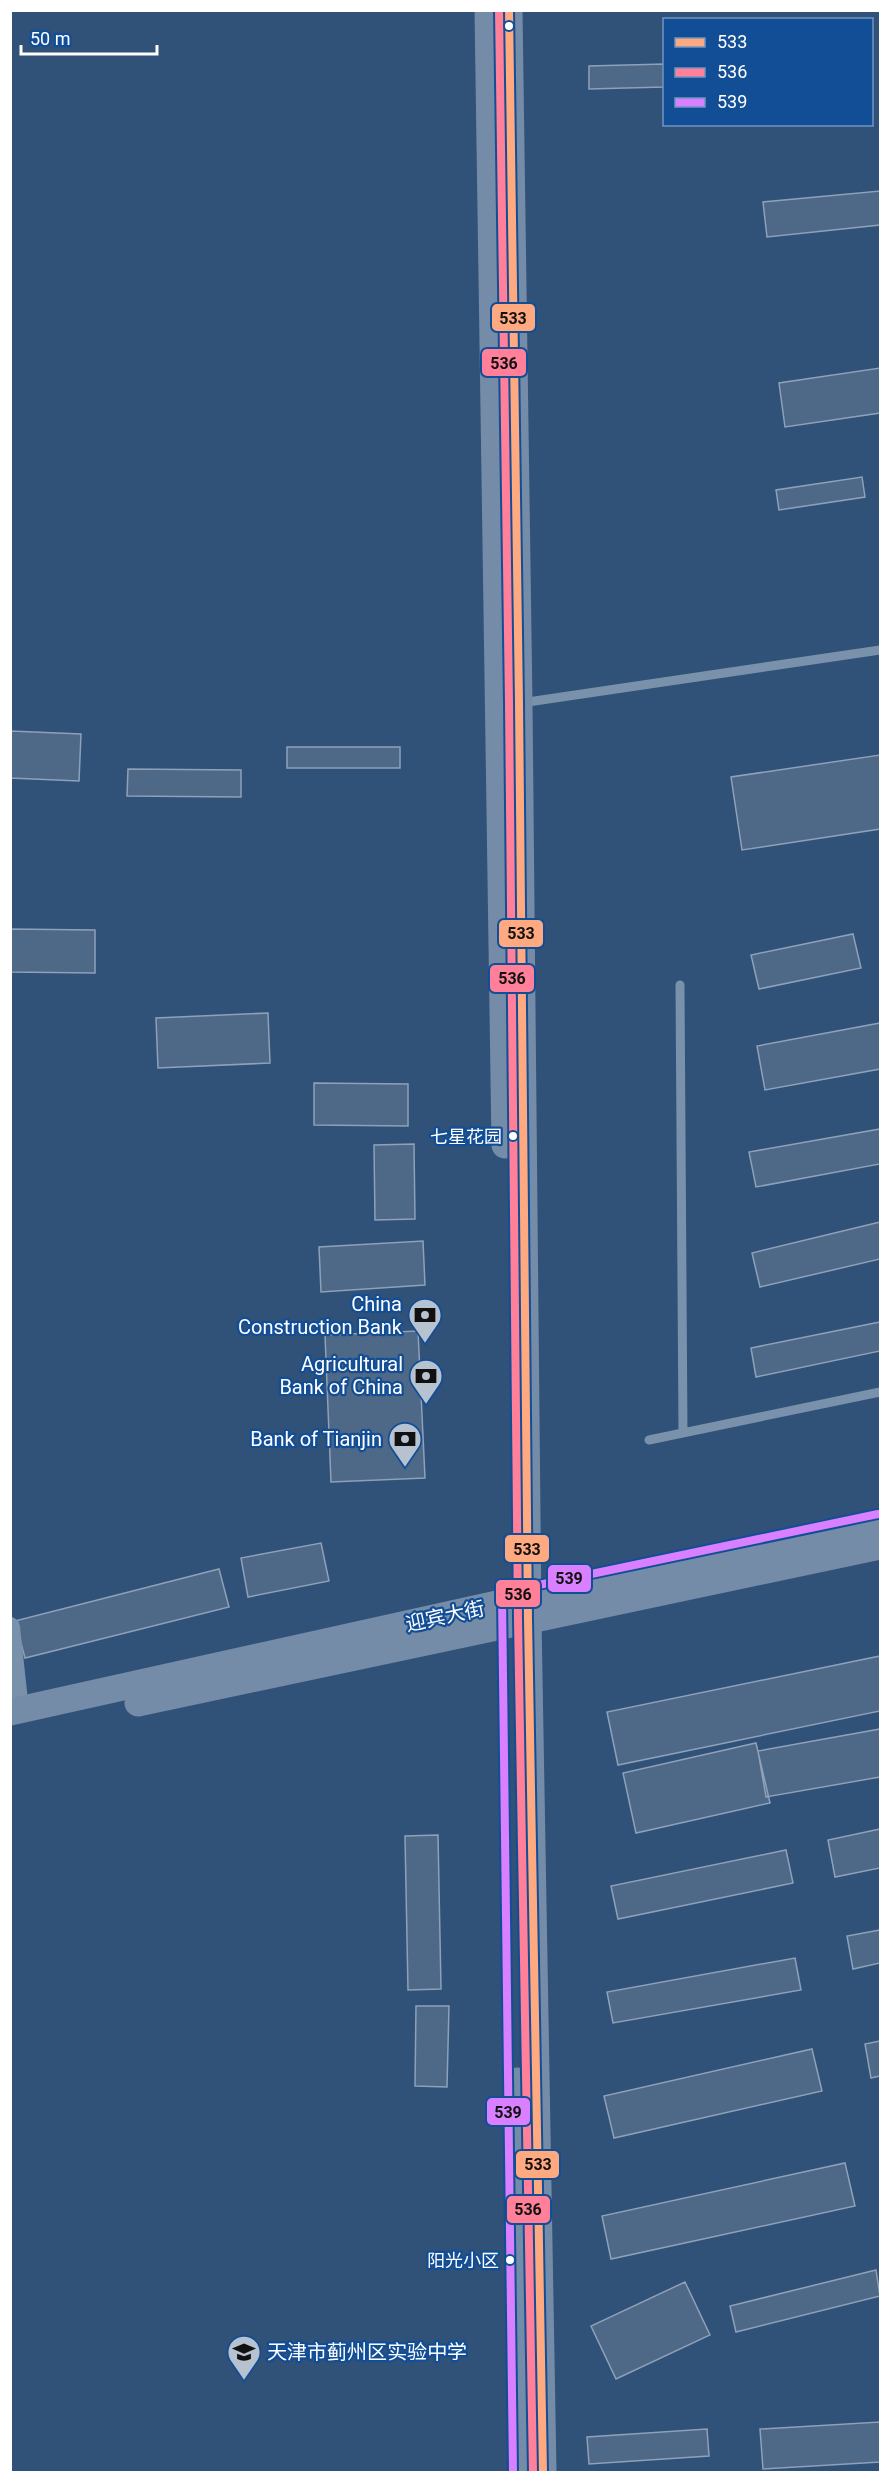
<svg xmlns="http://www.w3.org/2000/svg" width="891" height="2483" font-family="Roboto,'Noto Sans SC',sans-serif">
  <rect width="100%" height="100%" fill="#305178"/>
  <path fill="#4e6887" stroke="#8ea1b8" stroke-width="1.5" d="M664 64V87L589 89V66Z
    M880 191V225L767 237 763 202Z
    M880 368V413L785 427 779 383Z
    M862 477 865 497 779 510 776 490Z
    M10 731 81 734 79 781 10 778Z
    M287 747H400V768H287Z
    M880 755V829L742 850 731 777Z
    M128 769 241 770V797L127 796Z
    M10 929 95 930V973L10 972Z
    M853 934 861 968 759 989 751 955Z
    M268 1013 270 1063 158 1068 156 1018Z
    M880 1023V1069L765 1090 757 1046Z
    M314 1083 408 1084V1126L314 1125Z
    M880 1129V1164L756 1187 749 1152Z
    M414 1144 415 1219 375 1220 374 1145Z
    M880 1222V1259L760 1287 752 1253Z
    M423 1241 425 1285 321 1292 319 1247Z
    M880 1322V1351L756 1377 751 1348Z
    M418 1331 425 1478 331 1482 325 1335Z
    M321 1543 329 1581 248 1597 241 1558Z
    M219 1569 229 1607 25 1658 15 1621Z
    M880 1656V1711L618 1765 607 1712Z
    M880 1729V1777L766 1797 758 1751Z
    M756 1743 770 1803 636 1833 623 1773Z
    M880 1829V1868L835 1877 828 1840Z
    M438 1835 441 1989 408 1990 405 1836Z
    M786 1850 793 1883 618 1919 611 1886Z
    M880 1930V1963L853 1969 847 1936Z
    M795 1958 801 1990 613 2023 607 1992Z
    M416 2006H449L447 2087 415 2086Z
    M880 2041V2076L871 2078 865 2044Z
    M812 2049 822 2091 614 2138 604 2096Z
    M845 2163 855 2206 611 2259 602 2216Z
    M876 2270 880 2296 736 2332 730 2306Z
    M685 2282 710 2335 616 2379 591 2326Z
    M880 2422V2462L763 2469 760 2429Z
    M707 2429 709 2456 589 2464 587 2437Z"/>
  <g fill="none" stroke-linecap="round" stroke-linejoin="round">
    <path stroke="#7991ab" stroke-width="9" d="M521 703 880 650
      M680 985 683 1433
      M649 1440 880 1392"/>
    <path stroke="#7991ab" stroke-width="20" d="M10 1627 19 1710"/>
    <path stroke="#748ca7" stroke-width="27" d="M488 10 505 1145
      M509 10 519 703 528 1619 543 2472
      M138 1703 880 1546
      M10 1712 528 1597 880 1524
      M517 2081 523 2472"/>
    <g stroke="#124e96" stroke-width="12">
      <path id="bus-1" d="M509 10 519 703 528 1619 543 2472"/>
    </g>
    <g stroke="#124e96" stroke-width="12">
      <path id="bus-2" d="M499 10 509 703 518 1619 533 2472"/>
    </g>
    <g stroke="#124e96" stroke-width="12">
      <path id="bus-3" d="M513 2472 502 1597 510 1591 878 1514"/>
    </g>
    <use href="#bus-1" stroke="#ffa980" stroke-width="8"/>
    <use href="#bus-2" stroke="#ff8098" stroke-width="8"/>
    <use href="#bus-3" stroke="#d880ff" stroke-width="8"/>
  </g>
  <defs>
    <g id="bank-pin" transform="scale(1.725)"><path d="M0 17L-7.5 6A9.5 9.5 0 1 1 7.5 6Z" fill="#b7c2d0" stroke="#124e96"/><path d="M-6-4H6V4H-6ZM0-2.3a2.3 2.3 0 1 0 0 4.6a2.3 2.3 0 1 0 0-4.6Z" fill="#111"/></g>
    <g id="school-pin" transform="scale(1.725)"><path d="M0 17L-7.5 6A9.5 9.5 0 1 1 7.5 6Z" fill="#b7c2d0" stroke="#124e96"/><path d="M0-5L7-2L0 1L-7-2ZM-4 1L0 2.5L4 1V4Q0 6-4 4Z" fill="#111"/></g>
  </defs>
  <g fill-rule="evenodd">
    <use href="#bank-pin" x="425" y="1315"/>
    <use href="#bank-pin" x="426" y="1376"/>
    <use href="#bank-pin" x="405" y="1439"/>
    <use href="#school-pin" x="244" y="2352"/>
  </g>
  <g fill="#fff" stroke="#124e96" stroke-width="2">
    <circle cx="509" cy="26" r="5"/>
    <circle cx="513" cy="1136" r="5"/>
    <circle cx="510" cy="2260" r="5"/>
  </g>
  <g text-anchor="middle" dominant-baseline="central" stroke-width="4.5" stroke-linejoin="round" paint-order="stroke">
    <g font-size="18" fill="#fff" stroke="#124e96" text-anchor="end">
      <text x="502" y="1136">七星花园</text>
      <text x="499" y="2260">阳光小区</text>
    </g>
    <g font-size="20" fill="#fff" stroke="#124e96" text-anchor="end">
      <text x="402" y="1304">China<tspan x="402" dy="23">Construction Bank</tspan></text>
      <text x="403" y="1364">Agricultural<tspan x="403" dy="23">Bank of China</tspan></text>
      <text x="382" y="1439">Bank of Tianjin</text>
      <text x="267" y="2352" text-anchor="start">天津市蓟州区实验中学</text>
    </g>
    <g font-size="20" fill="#fff" stroke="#124e96">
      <text transform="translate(445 1616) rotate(-12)">迎宾大街</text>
    </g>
  </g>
  <g stroke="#124e96" stroke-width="2">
    <rect x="491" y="303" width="45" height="29" rx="6" fill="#ffa980"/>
    <rect x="481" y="348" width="46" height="29" rx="6" fill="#ff8098"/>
    <rect x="498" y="919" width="46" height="29" rx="6" fill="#ffa980"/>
    <rect x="489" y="964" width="46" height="29" rx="6" fill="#ff8098"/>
    <rect x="504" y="1534" width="46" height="29" rx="6" fill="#ffa980"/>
    <rect x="547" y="1564" width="45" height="29" rx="6" fill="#d880ff"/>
    <rect x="495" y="1579" width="46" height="29" rx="6" fill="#ff8098"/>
    <rect x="486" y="2097" width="45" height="29" rx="6" fill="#d880ff"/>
    <rect x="515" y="2150" width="45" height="29" rx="6" fill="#ffa980"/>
    <rect x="506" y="2195" width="45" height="29" rx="6" fill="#ff8098"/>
  </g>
  <g font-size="16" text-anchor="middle" font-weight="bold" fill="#111">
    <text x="513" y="324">533</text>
    <text x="504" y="369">536</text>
    <text x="521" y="939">533</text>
    <text x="512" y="984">536</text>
    <text x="527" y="1555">533</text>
    <text x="569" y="1584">539</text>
    <text x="518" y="1600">536</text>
    <text x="508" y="2118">539</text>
    <text x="538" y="2170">533</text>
    <text x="528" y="2215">536</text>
  </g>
  <rect width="891" height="2483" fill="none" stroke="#ffffff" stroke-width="24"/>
  <rect x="663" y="18" width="210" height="108" fill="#124e96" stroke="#7195c0" stroke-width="1.5"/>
  <rect x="675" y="38" width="30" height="9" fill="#ffa980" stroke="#7195c0" stroke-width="1.5"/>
  <text x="717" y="48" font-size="18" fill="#ffffff">533</text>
  <rect x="675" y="68" width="30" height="9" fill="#ff8098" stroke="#7195c0" stroke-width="1.5"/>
  <text x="717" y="78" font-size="18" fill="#ffffff">536</text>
  <rect x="675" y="98" width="30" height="9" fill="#d880ff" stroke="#7195c0" stroke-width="1.5"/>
  <text x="717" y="108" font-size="18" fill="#ffffff">539</text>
  <path d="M21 45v9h136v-9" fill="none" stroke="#ffffff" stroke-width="3"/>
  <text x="30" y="45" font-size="18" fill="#ffffff" stroke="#124e96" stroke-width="4.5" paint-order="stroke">50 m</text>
</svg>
